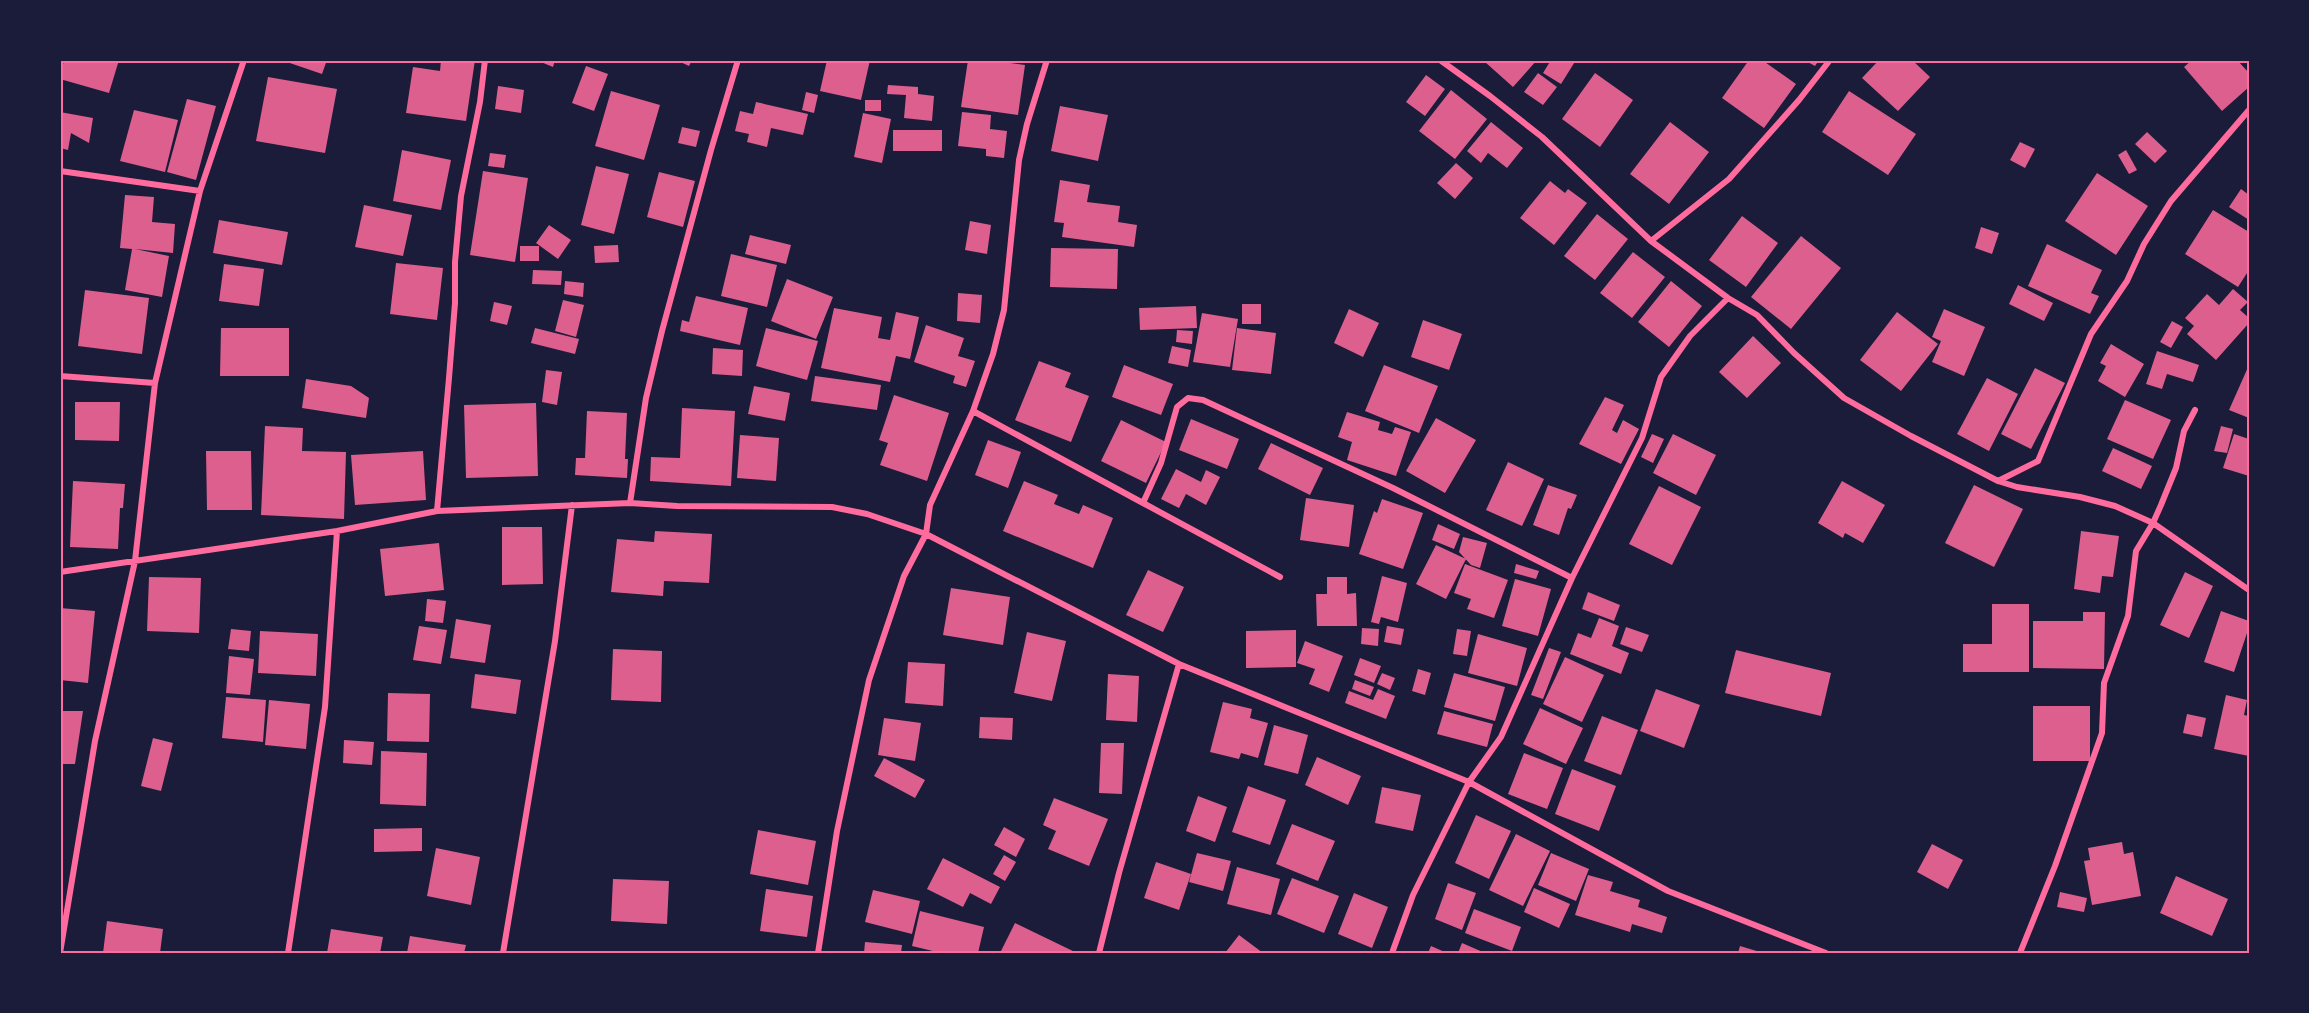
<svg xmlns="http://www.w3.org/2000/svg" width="2309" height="1013" font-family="Mulish,sans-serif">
  <rect width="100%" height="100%" fill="#1b1b3a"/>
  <path fill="#dd5f8e" d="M64 60H119L109 93 60 79Z
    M281 60H327L322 74Z
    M441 60H475L466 121 406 113 413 67 440 71Z
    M536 60H555L553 67Z
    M676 60H692L689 66Z
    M827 60H870L861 100 820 91Z
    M968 60H988L1025 65 1018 115 961 107Z
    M1488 60H1537L1513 87 1485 62Z
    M1551 60H1576L1561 84 1543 73Z
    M1749 60H1762L1796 84 1764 128 1722 98Z
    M1804 60H1819L1815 66Z
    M1879 60H1912L1930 77 1898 111 1862 78Z
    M2192 60H2237L2249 73V87L2222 111 2184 67Z
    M586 66 608 74 594 111 572 103Z
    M1538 73 1557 87 1543 105 1524 92Z
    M1595 73 1633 100 1600 147 1562 119Z
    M1426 75 1445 89 1425 116 1406 102Z
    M268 77 337 89 325 153 256 141Z
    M888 85 918 87V94L934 96 932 121 904 118 906 95 887 94Z
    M498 86 524 90 521 113 495 109Z
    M1451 90 1487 119 1455 159 1419 131Z
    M611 91 660 105 644 160 595 146Z
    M1849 91 1916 134 1888 175 1822 132Z
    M806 92 818 95 814 113 802 110Z
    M187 99 216 106 196 180 167 172Z
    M865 100H881V111H865Z
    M756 102 808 114 803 135 771 128 767 147 747 142 749 134 735 131 740 111 753 114Z
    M1060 106 1108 115 1098 161 1051 151Z
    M134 110 178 120 165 172 120 161Z
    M60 112 93 118 89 143 71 133 68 150 60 148Z
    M962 112 991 115 990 129 1007 131 1004 158 986 156V149L958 146Z
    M863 113 891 119 882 163 854 157Z
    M1491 122 1523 148 1507 168 1488 153 1481 163 1467 151Z
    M1670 122 1709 152 1669 204 1630 174Z
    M682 127 700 131 696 147 678 143Z
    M893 130H942V151H893Z
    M2147 132 2167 151 2155 163 2135 144Z
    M2020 142 2035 149 2025 168 2010 160Z
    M402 150 451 160 441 210 393 201Z
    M2126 150 2137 170 2129 174 2118 155Z
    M490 153 506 155 504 168 488 166Z
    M1456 163 1473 178 1455 199 1437 183Z
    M596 166 629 174 614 234 581 225Z
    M483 171 528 178 515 262 470 255Z
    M659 172 695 181 683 227 647 217Z
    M2097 173 2148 206 2116 255 2065 221Z
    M1060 180 1090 185 1087 202 1120 206 1118 222 1137 225 1134 247 1062 237 1064 223 1054 222Z
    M1550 181 1565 193 1568 189 1587 203 1554 245 1520 218Z
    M2241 189 2249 195V220L2229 207Z
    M125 195 154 197 152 222 175 224 173 253 135 249 169 256 162 297 125 290 132 249 120 248Z
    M364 205 412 215 403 256 355 247Z
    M2213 210 2249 232V270L2238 287 2185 254Z
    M1597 214 1628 239 1595 280 1564 256Z
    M1742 216 1778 243 1746 287 1709 260Z
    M219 220 288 232 282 265 213 253Z
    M970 221 991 225 987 254 965 250Z
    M549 225 571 240 558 259 536 243Z
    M1981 227 1999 233 1992 254 1975 248Z
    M750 235 791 245 786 264 745 254Z
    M1801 236 1841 268 1791 329 1751 297Z
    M2047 244 2102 270 2091 293 2099 296 2090 314 2028 286Z
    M618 245 619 262 595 263 594 246Z
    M520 246H539V261H520Z
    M1051 248 1118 249 1117 289 1050 287Z
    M1633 252 1665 277 1632 318 1600 293Z
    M731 254 777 265 767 307 721 296Z
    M396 263 443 268 437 320 390 314Z
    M224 264 264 269 259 306 219 301Z
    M533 270 562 271 561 285 532 284Z
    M787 279 833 297 816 339 771 321Z
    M565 281 584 283 583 297 564 294Z
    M1671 281 1702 306 1669 347 1638 322Z
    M2018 285 2053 303 2044 321 2009 304Z
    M2233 289 2248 302 2240 310 2249 318V323L2216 360 2187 334 2194 326 2185 318 2207 294 2219 305Z
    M85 290 149 298 142 354 78 346Z
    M958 293 982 295 980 323 957 321Z
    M696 296 748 308 740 345 680 331 682 320 689 322Z
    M563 300 584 305 576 337 555 331Z
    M494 302 512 306 507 325 490 321Z
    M1242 304H1261V324H1242Z
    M1196 306 1197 328 1140 330 1139 308Z
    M834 308 882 317 878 338 890 340 896 312 919 317 910 359 896 356 890 382 821 368Z
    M1349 309 1379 323 1363 357 1334 343Z
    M1944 309 1985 327 1964 376 1932 362 1941 341 1932 337Z
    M1897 312 1938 344 1901 391 1860 360Z
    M1202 313 1238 319 1230 367 1193 362Z
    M1423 320 1462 334 1449 370 1411 357Z
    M2172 321 2183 327 2171 348 2160 342Z
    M926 325 964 338 958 356 975 361 966 387 953 383 955 376 914 362Z
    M221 328H289V376H220Z
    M535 328 579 339 575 354 531 343Z
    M766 328 818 341 807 380 756 366Z
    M1237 328 1276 333 1271 374 1232 370Z
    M1177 330 1193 331 1192 344 1176 342Z
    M1753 336 1781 363 1747 398 1719 372Z
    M2111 344 2144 364 2125 397 2098 381 2106 366 2100 363Z
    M1172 346 1191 350 1188 367 1168 363Z
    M713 348 743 350 742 376 712 374Z
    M2157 351 2199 365 2193 382 2167 374 2162 389 2146 384Z
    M1039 361 1071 373 1065 387 1089 396 1071 442 1015 420Z
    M1124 365 1173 384 1161 415 1112 397Z
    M1384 365 1438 386 1419 433 1365 411Z
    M2249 365V418L2229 410Z
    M2035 368 2065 383 2031 449 2001 434Z
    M546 370 562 372 557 405 542 402Z
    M815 376 881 385 877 410 811 401Z
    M1987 378 2018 394 1989 451 1957 434Z
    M306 379 351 386 369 398 366 418 302 408Z
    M754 386 790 393 785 421 748 414Z
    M894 395 949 413 927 481 880 465 888 443 879 440Z
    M1605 397 1624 405 1612 430 1617 433 1623 420 1639 429 1621 464 1579 444Z
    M2125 400 2171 420 2153 459 2107 439Z
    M75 402H120L119 441 75 440Z
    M536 403 538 476 466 478 464 405Z
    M682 408 735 411 731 486 650 481 651 457 680 458Z
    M587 411 627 413 625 459H628L627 478 575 475 576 458H585Z
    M1347 412 1380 422 1378 430 1392 434 1395 427 1411 432 1396 476 1347 460 1352 442 1338 437Z
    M1436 418 1476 440 1445 493 1406 471Z
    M1191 419 1239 439 1227 469 1179 450Z
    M1121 420 1166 442 1146 483 1101 461Z
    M265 426 303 428 302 451 346 452 344 519 261 515Z
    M2221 426 2233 429 2227 453 2214 451Z
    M1652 434 1664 439 1653 463 1641 457Z
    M1673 434 1716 455 1696 495 1653 473Z
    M2234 434 2249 439V476L2223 468Z
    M740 435 779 438 776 481 737 478Z
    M988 440 1021 452 1008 488 975 475Z
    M1271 443 1323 468 1310 495 1258 469Z
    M2113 448 2152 466 2141 489 2102 471Z
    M206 451H251L252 510H207Z
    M423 451 426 500 355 505 351 455Z
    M1508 462 1544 479 1522 526 1486 510Z
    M1176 469 1201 482 1206 470 1220 477 1206 505 1186 494 1179 508 1161 499Z
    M73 481 125 484 123 508H120L118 549 70 547Z
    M1024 481 1058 495 1054 504 1079 514 1083 505 1113 518 1093 568 1003 531Z
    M1842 481 1885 505 1863 543 1845 533 1843 538 1818 523Z
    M1548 485 1577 495 1571 509 1568 508 1559 535 1533 525Z
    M1974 485 2023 509 1994 567 1945 543Z
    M1659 486 1701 507 1672 565 1629 544Z
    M1306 498 1354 505 1349 547 1300 540Z
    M1382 499 1423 513 1403 569 1359 554 1374 511 1377 513Z
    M1438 524 1460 534 1454 549 1432 540Z
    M502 527H542L543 584 502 585Z
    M655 531 712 534 709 583 664 581 663 596 611 592 617 539 654 542Z
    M2081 531 2119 536 2113 577 2102 576 2100 593 2074 589Z
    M1463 537 1487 543 1480 568 1471 565 1459 552Z
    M439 543 444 590 385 596 380 549Z
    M1436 545 1466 559 1446 599 1416 584Z
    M1465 564 1508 580 1494 618 1467 609 1471 599 1454 593Z
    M1516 564 1539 571 1536 579 1514 573Z
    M1148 570 1184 587 1163 632 1126 615Z
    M2185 572 2213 586 2189 638 2160 625Z
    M1382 576 1407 583 1398 622 1381 617 1379 624 1371 622Z
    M149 577 201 578 199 633 147 631Z
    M1327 577H1347V594L1356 593 1357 626H1317L1316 594H1327Z
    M1515 579 1551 589 1538 636 1502 626Z
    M951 588 1010 597 1003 645 943 635Z
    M1588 592 1620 605 1614 621 1582 609Z
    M427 599 446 601 443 623 425 621Z
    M1992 604H2029V672H1963V644H1992Z
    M60 608 95 611 88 683 60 680Z
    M2221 611 2249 621V627L2234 672 2204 662Z
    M2083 612H2105L2104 669 2033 668V621H2083Z
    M1599 618 1619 626 1612 646 1629 653 1621 674 1570 654 1578 633 1591 638Z
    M456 619 491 625 485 663 450 658Z
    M419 626 447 630 441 664 413 660Z
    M1387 626 1404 629 1401 645 1384 642Z
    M1626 627 1649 635 1642 652 1620 644Z
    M1362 628 1379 629 1378 646 1361 644Z
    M231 629 251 631 249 651 228 649Z
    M1457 629 1471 631 1467 656 1453 654Z
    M1296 630V667L1246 668V631Z
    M260 631 318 634 316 676 258 673Z
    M1027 632 1066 641 1052 701 1014 693Z
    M1478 634 1527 648 1517 686 1468 673Z
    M1305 641 1343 656 1329 692 1309 684 1315 669 1297 663Z
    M1549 648 1561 652 1543 699 1531 695Z
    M613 649 662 651 661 702 611 700Z
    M1736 650 1831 673 1821 716 1725 693Z
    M229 656 254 659 250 695 226 693Z
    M1565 657 1604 675 1582 722 1543 704Z
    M1360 658 1381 666 1374 683 1354 675Z
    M908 662 945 664 943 706 905 703Z
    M1418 669 1431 673 1425 695 1412 691Z
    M1382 673 1395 678 1390 690 1377 684Z
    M1454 673 1505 687 1495 721 1444 707Z
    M475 674 521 680 516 714 471 708Z
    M1108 674 1139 676 1137 722 1106 720Z
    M1355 680 1374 687 1370 696 1352 689Z
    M1378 689 1395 696 1386 719 1345 703 1349 691 1373 700Z
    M1656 689 1700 705 1684 748 1640 731Z
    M388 693 430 694 429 742 387 741Z
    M2226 695 2247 700 2244 715 2249 716V756L2214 749Z
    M226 697 266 700 263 742 222 738Z
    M269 700 310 704 306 749 265 745Z
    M1223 702 1252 709 1250 718 1268 723 1258 758 1241 753 1239 759 1210 752Z
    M2033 706H2090V761H2033Z
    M1540 708 1583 728 1566 764 1523 744Z
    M60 711H83L75 764H60Z
    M1444 711 1493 724 1487 747 1437 734Z
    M2187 714 2206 718 2202 737 2183 733Z
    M1602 716 1638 730 1621 775 1584 761Z
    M980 717 1013 718 1012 740 979 738Z
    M884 718 921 723 915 761 878 755Z
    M1274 725 1308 735 1298 774 1264 765Z
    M153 738 173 743 161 791 141 786Z
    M344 740 374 742 372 765 343 763Z
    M1101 743H1124L1122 794 1099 793Z
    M381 751 427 753 426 806 380 804Z
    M1524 753 1563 768 1547 809 1508 794Z
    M1317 757 1361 776 1348 805 1305 785Z
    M884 758 925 780 915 798 874 776Z
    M1572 769 1616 786 1599 831 1555 814Z
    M1248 786 1286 800 1270 845 1232 832Z
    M1382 787 1421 795 1413 831 1375 823Z
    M1198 796 1227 807 1215 842 1186 831Z
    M1054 798 1108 819 1089 866 1048 849 1056 831 1043 825Z
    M1476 815 1511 831 1489 879 1455 863Z
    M1292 824 1335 841 1318 881 1276 864Z
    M1004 827 1025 839 1016 857 994 845Z
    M422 828V851L374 852V829Z
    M758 830 816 841 808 885 750 874Z
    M1516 834 1550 851 1523 906 1489 890Z
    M2122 842 2124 854 2133 852 2141 896 2092 905 2084 861 2090 860 2088 848Z
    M1932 844 1963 860 1948 889 1917 872Z
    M436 848 480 857 471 905 427 896Z
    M1197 853 1231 861 1223 891 1189 882Z
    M1551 853 1589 869 1576 901 1538 885Z
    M1004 855 1016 862 1005 881 993 874Z
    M943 858 1000 887 991 904 970 893 963 907 927 889Z
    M1156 862 1191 874 1179 910 1144 898Z
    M1237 867 1280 879 1271 915 1227 904Z
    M1588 875 1613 882 1610 891 1640 900 1638 907 1667 917 1662 933 1632 924 1630 932 1575 915Z
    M2176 876 2228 899 2212 936 2160 913Z
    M1292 878 1339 896 1324 933 1277 914Z
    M613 879 669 881 667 924 611 921Z
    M1448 883 1476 893 1462 930 1435 919Z
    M1534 888 1570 904 1559 928 1524 912Z
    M766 889 813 896 807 937 760 931Z
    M873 890 920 901 912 934 865 922Z
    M2060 892 2087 898 2084 912 2057 907Z
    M1354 893 1388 907 1372 948 1338 934Z
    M1474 909 1521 927 1512 951 1465 933Z
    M920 911 984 927 978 953H941L912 946Z
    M107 921 163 929 160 953H103Z
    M1015 923 1077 953H1000Z
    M331 929 383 937 380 953H327Z
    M1239 935 1263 953H1225Z
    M410 936 466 945 464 953H407Z
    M865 942 902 945 901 953H864Z
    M1462 943 1485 953H1458Z
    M1431 946 1447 953H1428Z
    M1740 946 1760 952V953H1738Z"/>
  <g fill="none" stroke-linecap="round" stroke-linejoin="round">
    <path stroke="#ff6b9d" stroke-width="6" d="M1440 60 1490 96 1542 137 1651 241 1728 298 1757 315 1794 353 1844 398 1911 436 1998 481 2017 487 2080 497 2115 506 2153 523 2249 590
      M60 171 200 191
      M1651 241 1729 179 1799 100 1830 60
      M60 376 155 383
      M973 411 1143 503 1161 463 1177 407 1188 398 1203 400 1393 488 1572 578
      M1998 481 2038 461 2091 334 2127 281 2144 244 2171 201 2249 110
      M630 503 646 398 662 331 711 150 738 60
      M1143 503 1280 577
      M437 511 449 378 455 303V262L461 196 480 102 485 60
      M60 572 337 531 437 511 630 503 677 506 832 507 867 514 926 534 1179 664 1469 782 1668 891 1826 953
      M60 953 95 741 135 561 155 383 200 191 244 60
      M288 953 325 707 337 531
      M503 953 555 641 572 505
      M818 953 837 831 869 680 904 576 926 534 930 505 973 411 993 354 1004 310 1019 160 1027 124 1047 60
      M1099 953 1119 873 1179 664
      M1392 953 1413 895 1469 782 1501 737 1572 578 1642 438 1661 377 1690 336 1728 298
      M2020 953 2055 866 2102 733 2104 683 2128 616 2136 551 2153 523 2161 505 2176 468 2184 431 2195 410"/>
  </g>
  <rect width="2309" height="1013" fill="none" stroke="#1b1b3a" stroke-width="123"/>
  <rect x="62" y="62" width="2186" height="890" fill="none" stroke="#ff6b9d" stroke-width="2"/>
</svg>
